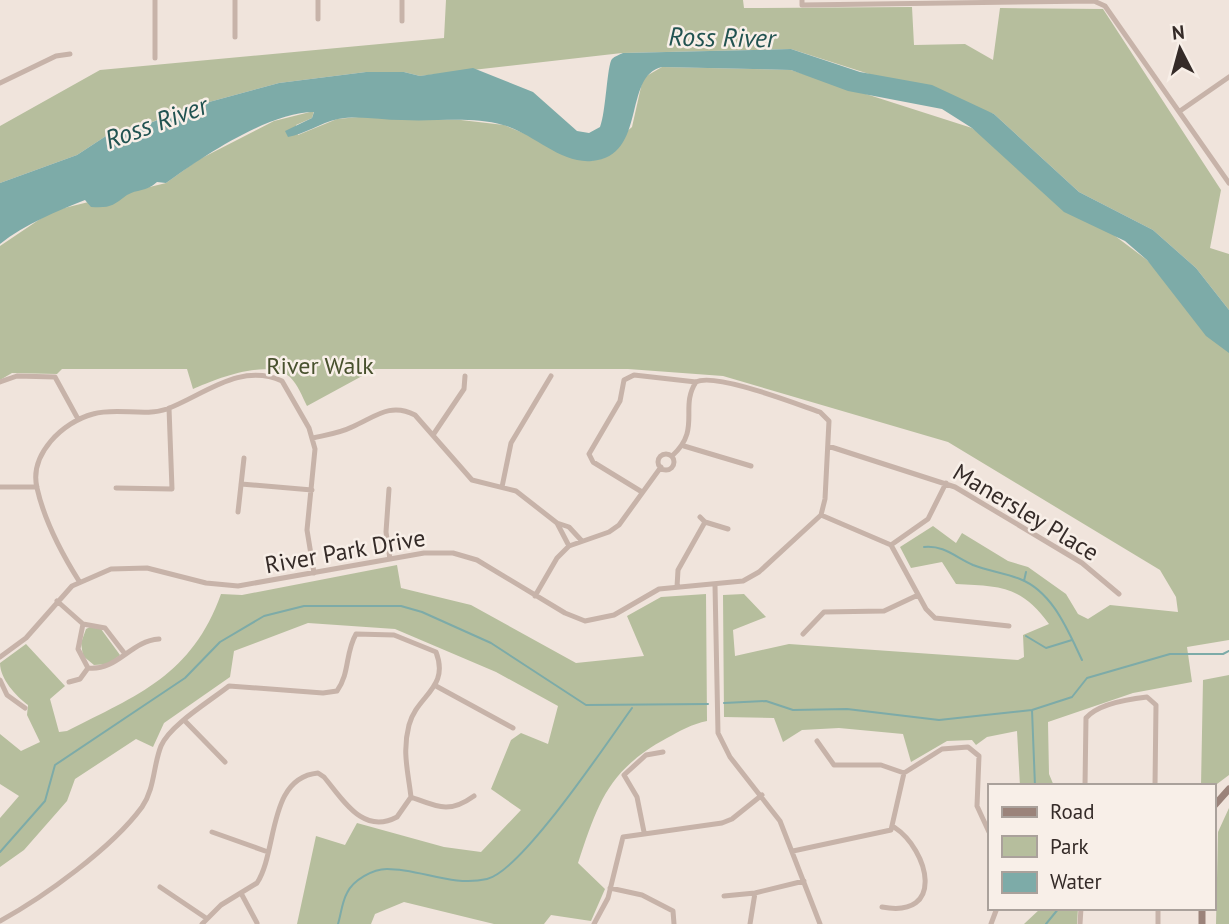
<svg xmlns="http://www.w3.org/2000/svg" width="1229" height="924" font-family="'PT Sans',sans-serif">
  <rect width="100%" height="100%" fill="#f0e4dc"/>
  <path fill="#b6be9d" d="M446 0H743L744 8 912 7 914 45 965 44 993 60 1000 8 1103 9 1221 190 1210 248 1229 254V310L1196 268 1153 230 1079 192 994 114 791 49 622 53 420 76 404 72H366L279 83 187 108 122 134 106 136 77 155 0 183V126L100 70 444 38Z
    M662 67 791 70 972 128 1147 260 1229 349V640L1187 647 1192 682 1133 693 1048 722 1049 774 1054 786H1020L1017 731 987 737 976 745 972 740 947 741 911 762 903 734 839 728 802 730 783 742 774 718 724 717 723 595 744 594 766 617 733 630 735 656 789 644 1018 660 1024 657 1023 635 1049 624C1022 586 1000 586 956 584L942 562 911 568 900 547 933 526 956 543 962 533 1008 561 1028 567 1066 594 1078 614 1088 619 1110 605 1178 612 1176 597 1160 570 948 442 723 376 628 369H375L307 406C302 396 298 385 290 377 267 358 216 379 193 389L187 369H62L57 374 12 373 0 380V246L52 211 166 183 198 160 274 121 314 111 312 118 296 125 298 135 337 119 359 117 461 120 504 125 592 161 632 127 643 78Z
    M397 565 401 588 471 605 576 663 644 656 627 616 661 597 706 594 707 721C692 724 680 731 667 738 608 770 598 803 578 863L605 889 591 921 551 915 544 924H494L404 902 375 914 371 924H297L316 836 345 845 357 823 444 847 481 852 521 810 491 789 511 740 521 733 548 744 558 706 496 672 395 629 308 623 234 651 230 677 164 723 153 747 136 739 75 779 67 801 24 850 0 867V818L19 796 0 784V734L21 751 40 742 27 715 28 705C16 696 0 679 0 663L26 644 65 686 50 699 59 732 67 731C138 695 192 675 221 594L242 595Z
    M90 627 101 629 120 655 109 664 94 665 83 656 81 643 86 629Z
    M1229 675V775L1213 787 1201 786 1203 680Z
    M1229 808V924H1216L1218 832Z
    M1041 908H1078L1077 924H1024Z"/>
  <path fill="#7daba8" d="M791 49 860 72 932 85 994 114 1079 192 1153 230 1196 268 1229 310V353L1206 336 1147 260 1125 241 1064 212 972 128 942 109 848 91 791 70 662 67C622 76 648 156 592 161 560 164 533 133 503 125 471 116 435 122 402 120 380 120 360 115 338 119 320 123 305 134 288 137L285 131 312 118 314 112C269 112 202 157 166 183L157 182C146 192 137 189 127 195 112 206 111 208 91 207L85 200C57 211 25 224 0 244V183L77 155 106 136 123 134 187 108 279 83 366 72H404L420 76 473 68 533 92 577 131 589 133 600 127C606 112 607 65 612 59 615 56 619 55 623 53Z"/>
  <g fill="none" stroke-linecap="round" stroke-linejoin="round">
    <path stroke="#7daba8" stroke-width="2" d="M924 547C944 545 955 557 973 565 988 571 1005 573 1020 579 1053 592 1068 631 1082 660
      M1024 581 1026 572
      M1026 636 1046 648 1072 640
      M724 703 766 701 793 710 847 709 939 720 1032 710 1072 697 1087 678 1170 654H1223L1229 651
      M1032 710 1035 786
      M0 852 45 801 55 765 185 678 220 642 264 616 304 606H401L422 612 491 643 586 705 708 704
      M338 924C341 914 342 902 347 893 353 880 373 869 387 869 421 869 452 887 487 879 522 871 608 741 632 708
      M1046 924 1059 908"/>
    <path stroke="#c7b3a9" stroke-width="5" d="M155 0V58
      M235 0V37
      M318 0V19
      M402 0V21
      M802 0V5L1094 1 1105 6 1229 183
      M0 83 56 56 70 54
      M1180 111 1229 77
      M0 382 17 376 55 377 78 419
      M433 435 464 389 465 376
      M313 438C326 435 340 433 352 427 375 417 390 402 415 415L472 480 516 491 557 523 569 527 581 540
      M684 446 751 466
      M828 446 955 487 1082 563 1119 594
      M658 462a8 8 0 1 1 16 0a8 8 0 1 1-16 0Z
      M672 456C702 429 679 408 696 382
      M241 484 312 490
      M0 487H37
      M502 487 511 443 551 376
      M116 488 172 489 169 408
      M389 489 386 532 390 559
      M642 492 593 462 589 454 620 401 624 380 634 375 696 382
      M238 512 244 458
      M821 515 891 545 926 609 935 618 1009 626
      M700 517 705 522 728 529
      M557 523 569 546
      M891 545 928 519 946 483
      M79 581C62 554 44 519 37 488 29 454 63 422 93 414 117 407 144 417 167 409 204 395 240 362 282 381L309 428 315 449 307 530 314 573
      M715 585 718 733 730 757 780 821 820 924
      M677 587 678 570 705 522
      M535 596 557 558 569 546 609 532 619 525 661 467
      M57 601 83 624 105 628 125 654
      M83 624 78 649 88 668C118 671 130 641 159 639
      M803 634 824 612 884 611 918 595
      M0 657 26 638 72 586 111 569 147 568 206 583 238 586 424 553H453L477 560 565 613 585 621 614 615 659 589 743 581 759 572 821 515 825 499 829 421 820 412C796 404 715 372 696 382
      M0 680 7 695 25 708
      M69 682 80 679 88 668
      M436 686 513 728
      M185 721 225 762
      M817 741 834 765H881L904 773
      M1085 786 1086 718C1098 704 1129 699 1147 697L1156 705 1155 786
      M411 797C438 807 449 814 474 796
      M212 832 268 852
      M644 832 637 797 624 775 646 755 663 752
      M793 851 891 830 904 773 942 749 968 747 979 756 977 806 989 832
      M160 887 206 918
      M610 888 642 895 673 911 674 924
      M242 895 257 923
      M724 896 755 893 804 881
      M882 907C946 919 929 850 894 827
      M0 921C44 897 112 848 142 807 155 788 153 766 161 746 170 725 210 701 229 686L323 693 337 691C350 673 345 653 356 634L394 635 436 652C450 688 417 695 409 725 402 752 408 771 411 797L397 817C363 835 344 801 324 777L318 773C267 778 278 851 257 883L221 905 202 924
      M594 924 608 898 623 837 722 823 732 819 762 795
      M750 924 755 893
      M991 924 997 908
      M1080 924 1081 908
      M1158 924V908"/>
    <path stroke="#9b837a" stroke-width="7" d="M1213 807 1229 789
      M1202 908V924"/>
  </g>
  <g text-anchor="middle" dominant-baseline="central" stroke-width="5" stroke-linejoin="round" paint-order="stroke">
    <g font-size="24" fill="#48512e" stroke="#f8efe8">
      <text x="320" y="365">River Walk</text>
    </g>
    <g font-size="24" fill="#352b28" stroke="#f8efe8">
      <text transform="translate(1026 512) rotate(31)">Manersley Place</text>
      <text transform="translate(345 551) rotate(-10)">River Park Drive</text>
    </g>
    <g font-size="26" font-style="italic" fill="#215351" stroke="#f8efe8">
      <text transform="translate(722 37) rotate(1)">Ross River</text>
      <text transform="translate(156 122) rotate(-20)">Ross River</text>
    </g>
  </g>
  <rect x="988" y="784" width="228" height="126" fill="#f8efe8" stroke="#aaa19b" stroke-width="2"/>
  <rect x="1002" y="807" width="35" height="10" fill="#9b837a" stroke="#aaa19b" stroke-width="2"/>
  <text x="1050" y="819" font-size="21" fill="#352b28">Road</text>
  <rect x="1002" y="836" width="35" height="21" fill="#b6be9d" stroke="#aaa19b" stroke-width="2"/>
  <text x="1050" y="854" font-size="21" fill="#352b28">Park</text>
  <rect x="1002" y="872" width="35" height="21" fill="#7daba8" stroke="#aaa19b" stroke-width="2"/>
  <text x="1050" y="889" font-size="21" fill="#352b28">Water</text>
  <g transform="translate(1180 49) rotate(354)" stroke="#f8efe8" stroke-width="5" paint-order="stroke">
  <path d="M0-5L12 26L0 18L-12 26Z" fill="#352b28"/>
  <text y="-10" font-size="19" font-weight="bold" text-anchor="middle" fill="#352b28">N</text>
  </g>
</svg>
